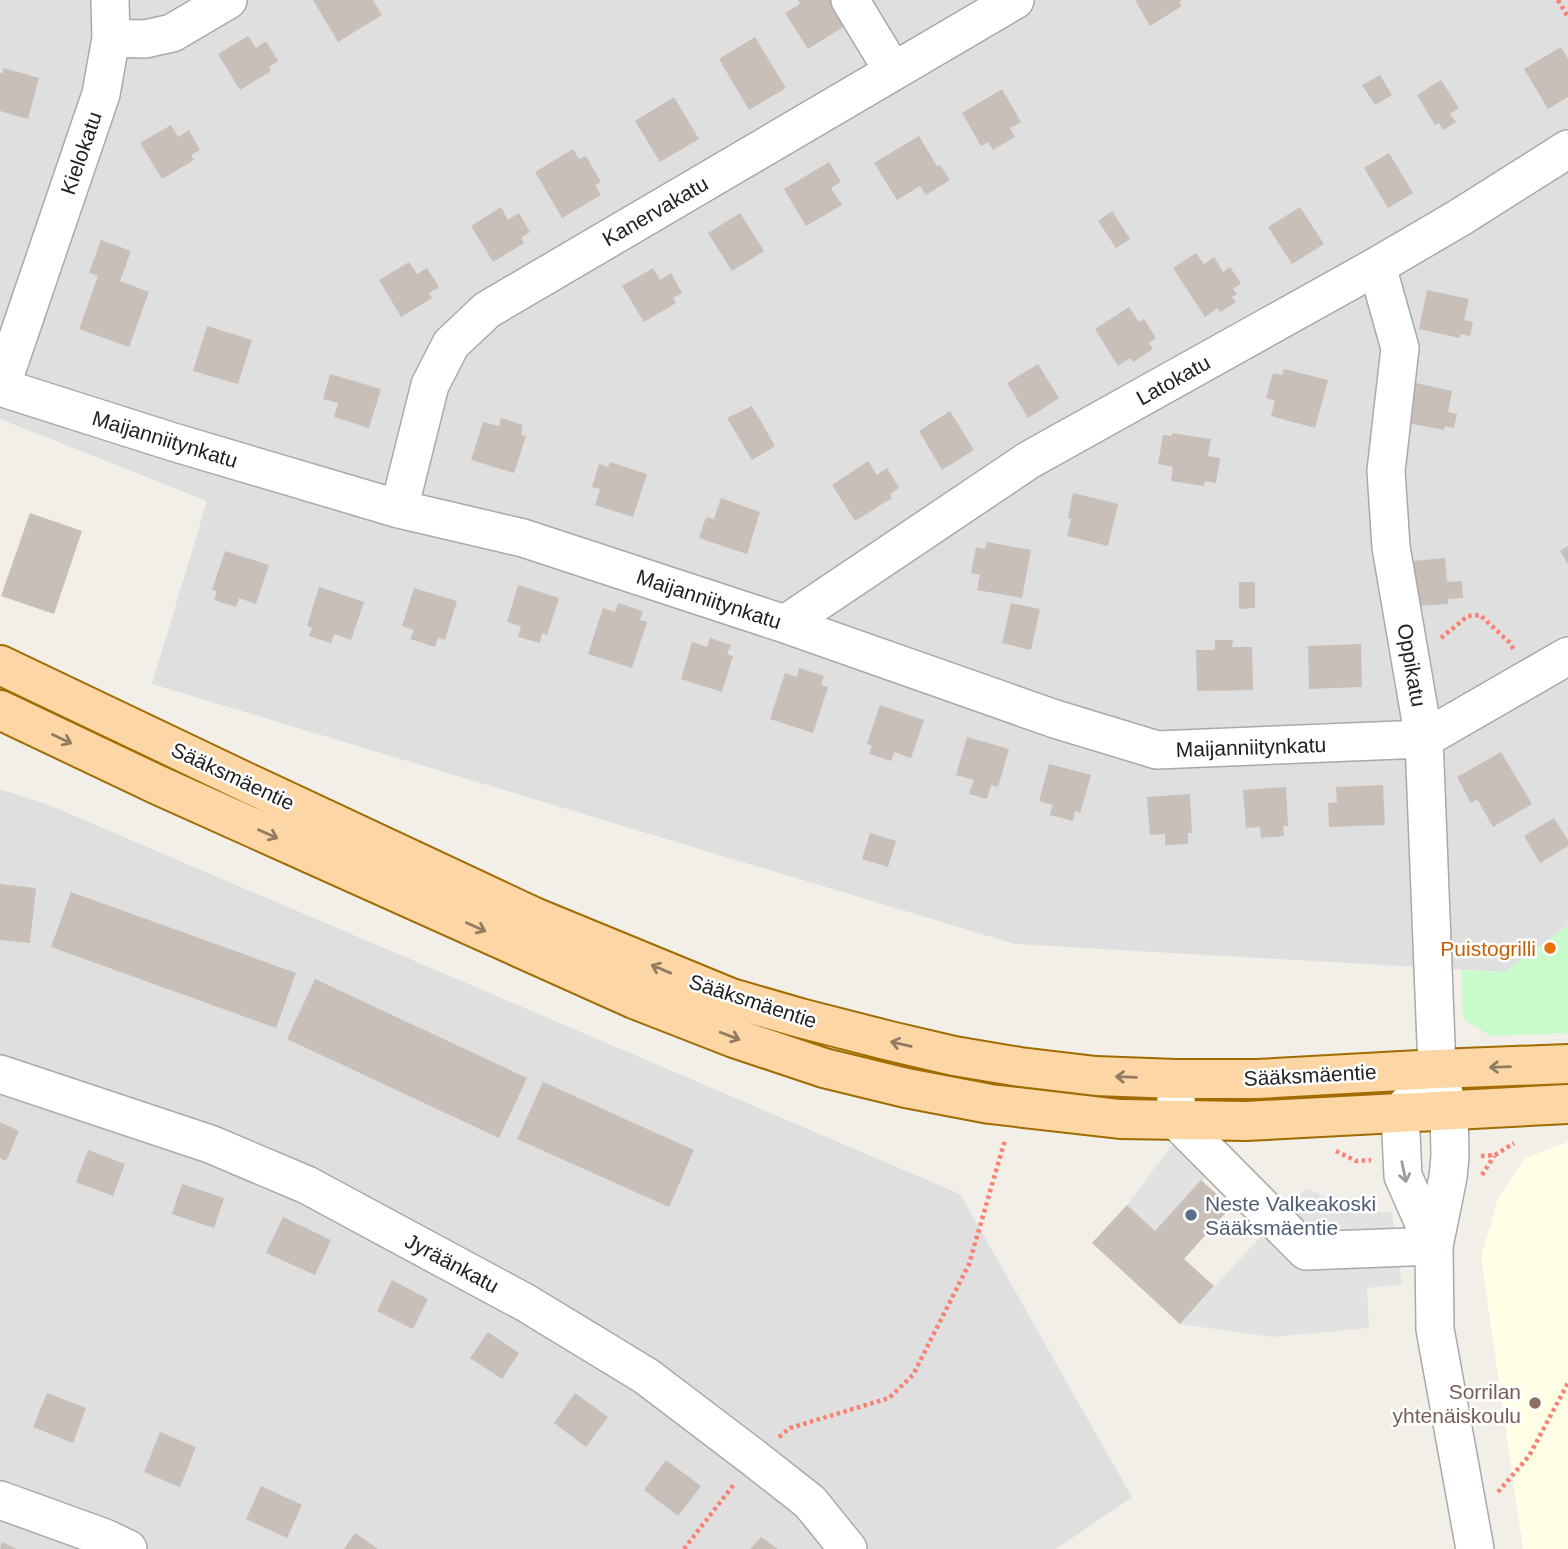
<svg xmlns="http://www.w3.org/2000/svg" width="1568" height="1549" font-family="Arial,sans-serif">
  <rect width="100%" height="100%" fill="#f2efe9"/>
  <path fill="#e0dfdf" d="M0 0H1568V925L1505 972 1015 944 152 684 207 501 0 419Z
    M0 789 49 805 960 1194 1132 1497 1056 1549H0Z"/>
  <path fill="#ffffe5" d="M1568 1142V1549H1523L1481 1257 1498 1198 1525 1158Z"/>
  <path fill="#c8facc" d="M1568 925V1033L1491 1036 1463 1019 1461 970 1505 972Z"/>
  <path fill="#e2e2e2" d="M1171 1146H1234L1155 1231 1127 1205Z
    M1306 1188 1348 1208 1392 1213 1402 1284 1367 1288 1369 1328 1272 1337 1180 1324Z"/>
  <path fill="#c7bfb8" d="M313 0H373L382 15 338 42Z
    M798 0H833L848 24 808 49 785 13 800 4Z
    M1135 0H1182L1179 2 1182 6 1150 26Z
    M248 36 256 48 266 41 278 61 269 67 271 71 240 90 218 54Z
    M755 37 786 88 749 110 719 59Z
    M1561 47 1568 59V97L1548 109 1524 69Z
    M4 68 39 78 28 119 0 111V73H2Z
    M1380 75 1392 95 1375 105 1362 85Z
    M1441 80 1459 108 1450 114 1456 122 1443 130 1439 123 1435 125 1417 95Z
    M1002 89 1021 122 1010 128 1015 137 993 150 988 142 981 146 962 113Z
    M674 97 699 139 660 162 635 121Z
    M171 125 178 137 189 130 200 150 191 155 194 160 162 179 140 143Z
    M919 136 937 166 940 165 950 180 926 195 920 186 897 200 874 163Z
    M573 149 579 159 586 156 601 182 595 185 601 195 562 218 535 172Z
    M1389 153 1413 193 1388 208 1364 168Z
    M829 162 841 182 831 188 842 205 806 226 784 189Z
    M501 207 508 220 519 213 530 232 521 238 524 243 493 262 471 226Z
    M1300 207 1324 244 1292 264 1268 227Z
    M1112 211 1130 239 1116 248 1098 221Z
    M740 213 764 251 732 271 708 233Z
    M101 240 131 251 120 281 149 292 129 347 79 329 98 276 89 273Z
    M1196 253 1204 264 1214 257 1223 272 1230 267 1241 283 1233 289 1237 294 1232 297 1236 302 1220 312 1218 308 1205 317 1173 268Z
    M409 262 417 274 427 268 439 287 429 293 432 298 401 317 379 280Z
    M653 268 660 280 671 273 682 293 673 298 676 303 644 322 622 286Z
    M1427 290 1469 299 1464 320 1473 322 1470 336 1461 334 1460 338 1419 329Z
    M1129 307 1139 322 1144 319 1156 338 1149 343 1153 349 1133 362 1130 358 1118 366 1095 329Z
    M207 326 252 340 238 384 193 371Z
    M1038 364 1059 398 1028 418 1007 383Z
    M1284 369 1328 380 1315 428 1271 416 1275 401 1266 398 1273 373 1282 375Z
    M330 374 381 389 369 428 334 417 338 403 323 399Z
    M1411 382 1452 391 1448 412 1457 414 1454 428 1445 426 1444 430 1402 422Z
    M752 406 775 446 752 460 727 418Z
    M950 411 974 450 942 470 919 431Z
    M501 418 523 425 521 435 526 436 514 473 471 460 483 422 499 426Z
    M1172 433 1211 439 1208 456 1220 458 1216 483 1205 481 1204 486 1171 481 1173 467 1158 464 1163 435 1172 436Z
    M868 461 877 475 887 468 899 488 890 494 892 498 855 521 832 485Z
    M610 462 647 474 633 517 595 505 600 489 592 487 599 464 608 467Z
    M1073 493 1118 504 1108 546 1067 536 1071 519 1068 518Z
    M721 498 760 512 747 554 699 538 706 517 714 519Z
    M30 513 82 531 54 614 1 596Z
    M987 542 1031 550 1022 598 977 590 980 575 971 573 976 547 985 549Z
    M1568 546V564L1560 551Z
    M225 551 269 565 256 604 239 598 236 607 214 600 217 591 212 590Z
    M1445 558 1447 582 1462 581 1463 598 1448 599V604L1416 606 1413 561Z
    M1239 582H1255V608L1239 609Z
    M518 585 559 598 547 635 542 633 540 643 518 637 521 626 507 622Z
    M319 587 364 602 351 640 334 634 331 643 309 636 312 628 307 626Z
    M414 588 457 601 445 640 438 638 435 647 410 639 414 630 402 626Z
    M618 603 643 611 640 620 647 622 632 668 588 654 603 608 615 612Z
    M1011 603 1040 609 1031 650 1002 643Z
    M710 638 731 645 727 654 733 656 722 692 681 679 692 642 707 647Z
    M1215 640H1233L1232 647H1252L1253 690 1197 691 1196 650H1215Z
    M1361 644 1362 687 1309 689 1308 646Z
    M799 668 824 676 821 685 828 687 813 733 770 719 785 673 797 677Z
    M880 705 924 720 911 758 894 752 891 761 869 754 872 746 867 744Z
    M967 737 1009 749 998 787 991 785 987 799 969 794 974 780 956 775Z
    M1501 752 1532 804 1493 827 1477 799 1471 803 1457 777Z
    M1049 764 1091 775 1080 813 1075 811 1073 821 1050 815 1053 805 1039 801Z
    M1383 785 1385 825 1329 827 1328 803 1337 802 1336 787Z
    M1286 787 1288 826H1283L1284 836 1261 838 1260 827 1246 828 1243 790Z
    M1190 794 1192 833H1188V844L1165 845V834L1150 835 1147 797Z
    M1554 818 1568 840V846L1540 863 1524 836Z
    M870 833 896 841 888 867 862 859Z
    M0 884 36 888 30 943 0 940Z
    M71 892 296 973 276 1028 51 947Z
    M315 979 527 1078 499 1138 287 1039Z
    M543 1082 694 1150 669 1207 517 1139Z
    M0 1122 19 1131 6 1161 0 1158Z
    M88 1150 125 1164 113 1196 76 1182Z
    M1201 1180 1231 1207 1184 1259 1214 1286 1180 1324 1092 1243 1127 1205 1155 1231Z
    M182 1184 224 1198 214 1228 172 1214Z
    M283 1217 331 1240 315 1275 266 1253Z
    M392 1280 428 1299 413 1329 377 1311Z
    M488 1332 519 1353 502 1379 470 1358Z
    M47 1393 86 1408 73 1443 33 1427Z
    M575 1393 608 1417 586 1447 554 1423Z
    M160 1432 196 1447 180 1487 144 1472Z
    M666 1460 701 1486 678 1516 644 1490Z
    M261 1486 302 1505 287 1538 246 1519Z
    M355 1533 378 1549H344Z
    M761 1537 778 1549H750Z
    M2 1542 17 1549H0Z"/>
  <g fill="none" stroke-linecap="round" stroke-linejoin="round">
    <g stroke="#a9a9a9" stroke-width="40">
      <path id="minor" d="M110 0 111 38
        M850 0 893 71
        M1377 266 1400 348 1386 471 1391 547 1424 739 1437 1069 1449 1111 1450 1156 1448 1177 1434 1246 1435 1329 1475 1549
        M0 387 173 442 399 509 523 538 785 624 1055 719 1157 750 1424 739 1568 656
        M1 387 101 94 111 38 145 39 172 33 228 0
        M399 509 430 385 451 344 487 310 1015 0
        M785 624 1029 460 1377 266 1459 218 1568 149
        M0 1074 210 1144 307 1185 526 1303 646 1376 754 1458 810 1502 848 1549
        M1176 1079V1120L1306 1251 1434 1246
        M1420 1090 1400 1113 1403 1176 1434 1246
        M0 1500 105 1538 128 1549"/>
    </g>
    <g stroke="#a06b00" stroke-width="42">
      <path id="major" d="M0 665 252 785 534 917 731 998 800 1018 890 1041 954 1056 1020 1067 1096 1076 1176 1079H1257L1437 1069 1568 1064
        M0 710 158 785 634 999 734 1038 824 1068 906 1088 990 1104 1120 1119 1246 1121 1568 1104"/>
    </g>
    <path stroke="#fa8072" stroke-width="4.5" stroke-dasharray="3.5 3.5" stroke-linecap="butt" d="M1558 0 1568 17
      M1441 638 1468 616 1480 615 1509 642 1514 650
      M1336 1151 1356 1161 1371 1160
      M1481 1156 1495 1155 1514 1143
      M1482 1175 1494 1156
      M779 1437 790 1428 889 1398 913 1375 969 1264 1005 1140
      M1498 1492 1529 1456 1568 1383
      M684 1549 735 1483"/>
    <use href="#minor" stroke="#fff" stroke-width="37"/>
    <use href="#major" stroke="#fcd6a4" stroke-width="38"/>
  </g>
  <defs><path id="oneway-shaft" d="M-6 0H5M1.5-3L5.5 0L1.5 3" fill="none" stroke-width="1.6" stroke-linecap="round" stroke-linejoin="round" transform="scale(1.75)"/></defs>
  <g stroke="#8f7c63">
    <use href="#oneway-shaft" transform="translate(62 739) rotate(25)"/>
    <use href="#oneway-shaft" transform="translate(268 834) rotate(24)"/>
    <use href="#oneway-shaft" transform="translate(476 927) rotate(24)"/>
    <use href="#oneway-shaft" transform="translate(661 969) rotate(-157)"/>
    <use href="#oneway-shaft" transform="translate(730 1036) rotate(21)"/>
    <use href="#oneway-shaft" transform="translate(901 1044) rotate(-167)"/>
    <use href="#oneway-shaft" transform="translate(1500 1067) rotate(178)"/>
    <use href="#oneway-shaft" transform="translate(1126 1077) rotate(-178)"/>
  </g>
  <use stroke="#9c9c9c" href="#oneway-shaft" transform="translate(1404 1172) rotate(78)"/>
  <circle fill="#e8710a" stroke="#fff" stroke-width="2.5" cx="1550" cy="948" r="7"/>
  <circle fill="#5c6f8a" stroke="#fff" stroke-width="2.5" cx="1191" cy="1215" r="7"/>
  <circle fill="#8d6e63" stroke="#fff" stroke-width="2.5" cx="1535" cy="1403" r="7"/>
  <g text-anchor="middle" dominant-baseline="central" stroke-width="5" stroke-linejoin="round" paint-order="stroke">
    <g font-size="21" fill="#222" stroke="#fff">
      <text transform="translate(81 153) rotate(-71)">Kielokatu</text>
      <text transform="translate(655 211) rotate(-30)">Kanervakatu</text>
      <text transform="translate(1173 380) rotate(-29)">Latokatu</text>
      <text transform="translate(165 439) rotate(17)">Maijanniitynkatu</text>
      <text transform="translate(709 599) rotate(18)">Maijanniitynkatu</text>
      <text transform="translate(1412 665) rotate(80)">Oppikatu</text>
      <text transform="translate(1251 747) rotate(-2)">Maijanniitynkatu</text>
      <text transform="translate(233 776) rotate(25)">Sääksmäentie</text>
      <text transform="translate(753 1001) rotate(18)">Sääksmäentie</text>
      <text transform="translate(1310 1075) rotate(-3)">Sääksmäentie</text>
      <text transform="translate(452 1263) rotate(28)">Jyräänkatu</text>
    </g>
    <g font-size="21" fill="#c56008" stroke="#fff" text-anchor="end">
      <text x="1536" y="948">Puistogrilli</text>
    </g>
    <g font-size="21" fill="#4e5e75" stroke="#fff" text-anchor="start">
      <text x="1205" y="1203">Neste Valkeakoski<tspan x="1205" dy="24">Sääksmäentie</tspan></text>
    </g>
    <g font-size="21" fill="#785e54" stroke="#fff" text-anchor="end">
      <text x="1521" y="1391">Sorrilan<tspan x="1521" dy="24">yhtenäiskoulu</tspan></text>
    </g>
  </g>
</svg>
